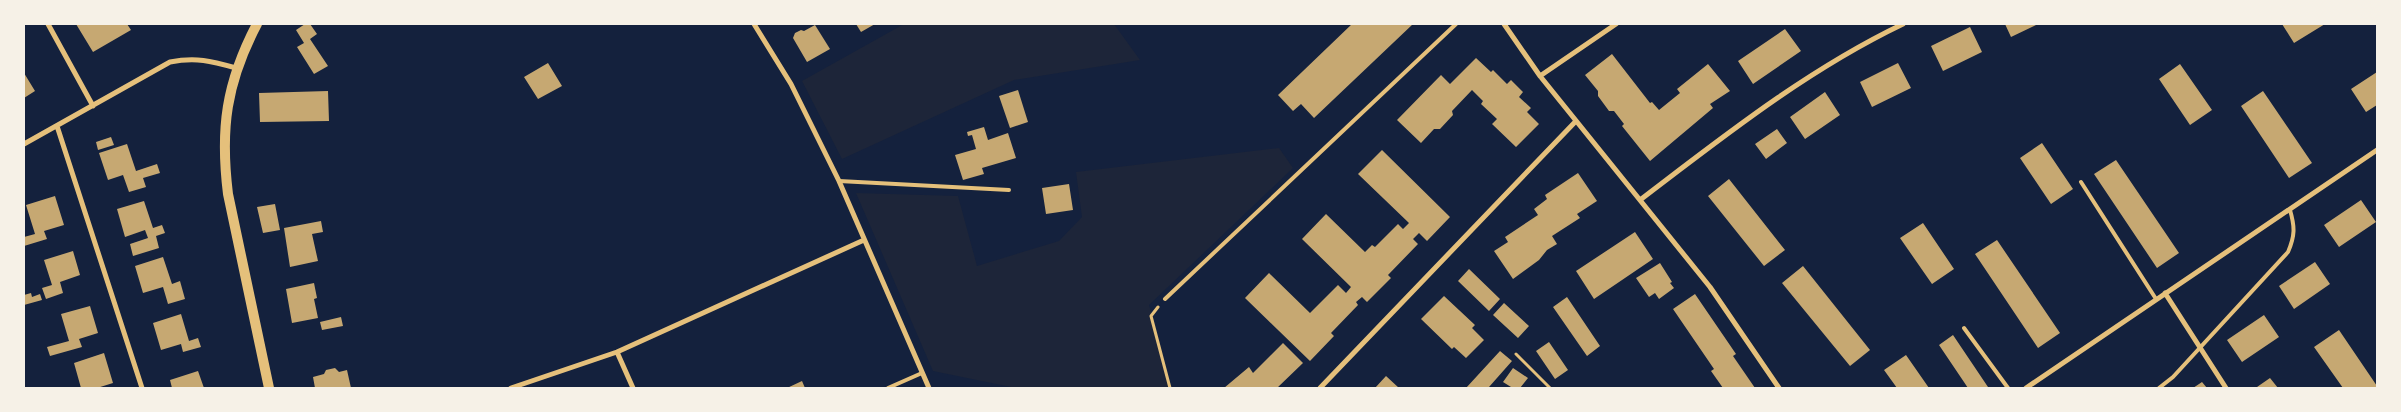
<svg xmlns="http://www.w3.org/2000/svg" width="2401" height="412" font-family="Manrope,sans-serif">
  <rect width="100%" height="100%" fill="#14213d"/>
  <path fill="#1d2539" d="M904 24H1114L1140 60 1014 80 842 159 802 81Z
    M1279 148 1293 168 1149 305 1171 388H1016L933 371 856 193 958 196 977 266 1059 241 1082 217 1076 172Z"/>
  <path fill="#c6a872" d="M76 24H127L131 30 93 52Z
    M305 24H310L317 34 310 39 328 66 314 74 297 47 304 43 296 30Z
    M856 24H875L861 32Z
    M1352 24H1413L1314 118 1301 104 1293 111 1278 95Z
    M2005 24H2038L2011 37Z
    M2282 24H2325L2294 43Z
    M815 25 830 49 807 62 793 38 795 33 801 30 804 31Z
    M1970 27 1982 52 1943 71 1931 46Z
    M1785 29 1801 51 1753 84 1738 61Z
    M1612 54 1650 103 1652 102 1659 110 1680 93 1677 89 1708 64 1730 91 1710 104 1713 108 1650 161 1622 126 1624 124 1614 111H1609L1598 96V91L1585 75Z
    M1476 58 1491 72 1493 70 1507 84 1511 80 1523 92 1519 97 1531 108 1527 112 1539 124 1516 147 1492 124 1497 119 1481 104 1483 101 1472 90 1452 111 1453 115 1440 129H1434L1421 143 1397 120 1441 75 1450 84Z
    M548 63 562 86 538 99 524 77Z
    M1898 63 1911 88 1872 107 1860 82Z
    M2180 64 2212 110 2190 125 2159 79Z
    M2377 72V105L2366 112 2351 89Z
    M24 73 35 91 24 98Z
    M1018 90 1028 122 1010 128 999 96Z
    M328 91 329 121 260 122 259 93Z
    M2263 91 2312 163 2289 178 2241 106Z
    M1825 92 1840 115 1805 139 1790 117Z
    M984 127 988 140 1008 133 1016 158 982 168 984 174 963 180 955 155 976 149 972 135 968 136 967 132Z
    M1777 129 1787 143 1766 159 1755 144Z
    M111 137 114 145 98 150 96 142Z
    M2042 143 2073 189 2051 204 2020 158Z
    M127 144 136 171 157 164 160 173 143 178 146 187 129 192 123 175 108 180 99 153Z
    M1382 150 1450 217 1427 241 1419 233 1413 239 1418 244 1388 275 1391 278 1367 302 1362 297 1356 302 1358 305 1331 333 1334 336 1310 361 1245 298 1269 273 1310 313 1338 285 1346 293 1351 287 1302 239 1326 214 1365 252 1372 245 1375 247 1398 224 1403 229 1409 223 1358 174Z
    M2116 160 2179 253 2157 268 2094 174Z
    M1578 173 1597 201 1577 214 1580 218 1552 236 1557 244 1547 250 1539 260 1513 279 1494 251 1508 242 1505 237 1538 215 1534 209 1547 199 1545 195Z
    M1729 179 1785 250 1764 266 1708 196Z
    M1069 184 1073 210 1046 214 1042 188Z
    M55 196 64 225 44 231 47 239 24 246V237L35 234 26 205Z
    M2361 200 2376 222 2339 247 2324 225Z
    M144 201 153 228 162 225 165 233 156 236 159 248 133 256 130 244 148 238 145 230 125 237 117 209Z
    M275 204 280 230 263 233 257 207Z
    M321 221 323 232 312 234 318 261 290 267 284 228Z
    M1923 223 1954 269 1932 284 1900 238Z
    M1635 232 1653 259 1594 299 1576 271Z
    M1997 240 2060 333 2038 348 1975 254Z
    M73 251 80 275 60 282 63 293 46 299 42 288 52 285 44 260Z
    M163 257 172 284 180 281 185 299 168 304 163 287 143 293 135 266Z
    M2315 262 2330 284 2294 309 2279 286Z
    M1660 263 1672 282 1670 283 1674 288 1659 299 1655 293 1649 297 1636 278Z
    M1803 266 1870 350 1850 366 1782 283Z
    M1469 269 1500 299 1489 311 1458 281Z
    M314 283 317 298 314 299 318 318 292 323 286 289Z
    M31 293 32 297 40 294 42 300 24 305V295Z
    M1695 294 1736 354 1733 356 1755 388H1723L1711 371 1714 369 1673 309Z
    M1444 296 1475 325 1472 328 1484 340 1466 358 1454 347 1452 349 1421 319Z
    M1567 297 1600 346 1587 356 1553 307Z
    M1504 303 1529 326 1518 338 1493 315Z
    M90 306 98 333 79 339 82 347 50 356 47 347 69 341 61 314Z
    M181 314 189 341 198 338 201 347 183 352 181 344 161 350 153 323Z
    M2264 315 2279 337 2242 362 2227 340Z
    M341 317 343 326 322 330 320 322Z
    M2339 330 2377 386V388H2343L2314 347Z
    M1953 335 1988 387 1986 388H1968L1939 345Z
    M1549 342 1568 370 1555 379 1536 351Z
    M1283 343 1303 363 1277 388H1224L1249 367 1253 373Z
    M1500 351 1512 361 1489 387 1466 388Z
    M104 353 113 383 97 388H81L74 363Z
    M1906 355 1929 388H1897L1884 370Z
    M335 368 339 372 347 370 351 388H315L313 377 324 374 326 370Z
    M1513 368 1528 378 1520 388H1509L1511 387 1503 382Z
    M198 371 204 388H172L170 380Z
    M1386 376 1399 388H1375Z
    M2270 378 2278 388H2258L2257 387Z
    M802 381 805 388H787Z
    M2202 382 2207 388H2193Z"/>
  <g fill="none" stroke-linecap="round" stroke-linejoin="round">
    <path stroke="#e5c07b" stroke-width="3" d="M1158 307 1151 316 1170 388
      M1516 354 1550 388"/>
    <path stroke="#e5c07b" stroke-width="4" d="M839 181 1009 190
      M2081 182 2156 299
      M1165 299 1456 24
      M1964 328 2008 388
      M888 388 922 373
      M2159 388 2173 377 2288 252C2295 236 2295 227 2290 210"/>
    <path stroke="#e5c07b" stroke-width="5" d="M48 24 93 106
      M754 24 791 84 839 181 929 388
      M1504 24 1540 76 1710 287 1779 388
      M1540 76 1616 24
      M57 126 142 388
      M24 144 170 62C196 57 211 61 236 68
      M1640 200C1724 136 1807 70 1903 24
      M2165 293 2226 388
      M617 352 633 388
      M511 388 617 352 864 240
      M1320 388 1576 121
      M2026 388 2377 150"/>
    <path stroke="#e5c07b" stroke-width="10" d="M257 24C226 83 220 129 228 194L269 388"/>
  </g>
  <rect width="2401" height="412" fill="none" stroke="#f6f1e7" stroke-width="50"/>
</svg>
